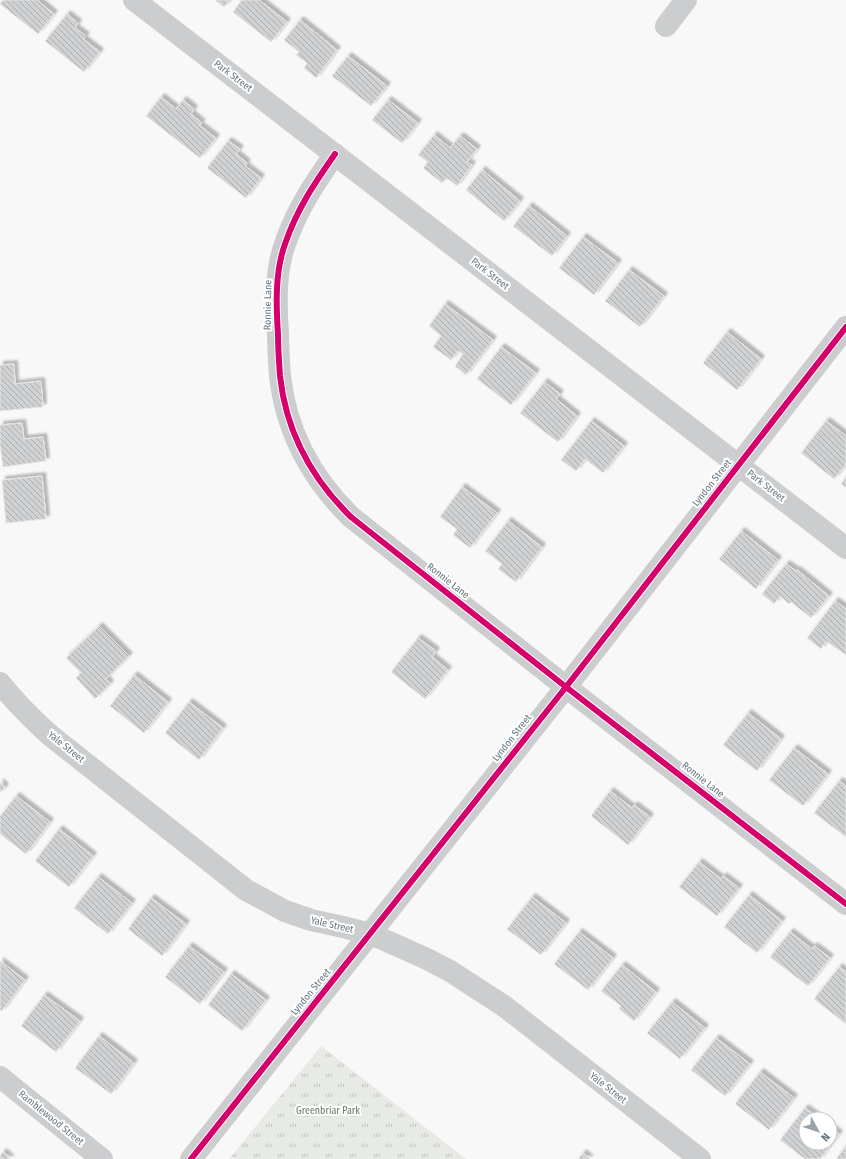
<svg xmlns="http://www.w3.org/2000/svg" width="846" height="1159" font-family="'Fira Sans Condensed',sans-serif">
  <defs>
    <pattern id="grass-tufts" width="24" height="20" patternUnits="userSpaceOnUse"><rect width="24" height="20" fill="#e7eae5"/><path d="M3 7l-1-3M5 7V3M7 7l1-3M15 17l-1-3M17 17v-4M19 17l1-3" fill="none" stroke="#bfc2bf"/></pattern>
    <pattern id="building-back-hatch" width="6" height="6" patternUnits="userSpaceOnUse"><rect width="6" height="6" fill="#cfd1d2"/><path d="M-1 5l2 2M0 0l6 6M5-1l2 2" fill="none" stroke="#acaeb0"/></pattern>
    <filter id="shadow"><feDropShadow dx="3.5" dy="-3.5" stdDeviation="1" flood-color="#0004"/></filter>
  </defs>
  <rect width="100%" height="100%" fill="#f8f8f8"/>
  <path fill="url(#grass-tufts)" d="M321 1046 466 1159H229Z"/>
  <path fill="url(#building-back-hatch)" stroke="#e8e8e8" filter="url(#shadow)" d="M3 0H39L38 1 54 14 38 34 0 4Z
    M215 0H230L224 7Z
    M242 0H259L287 22 271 42 233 12Z
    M67 14 78 23 75 28 86 36 83 39 100 52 84 72 45 41Z
    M300 20 337 50 316 78 304 68 307 63 296 55 299 52 284 40Z
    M348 56 387 86 371 106 332 76Z
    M161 97 176 109 183 100 194 109 191 114 202 123 199 125 216 138 200 158 146 116Z
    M388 100 418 123 402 143 372 120Z
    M434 135 450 148 460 136 477 149 467 162 472 165 457 186 447 178 442 183 423 168 428 162 418 155Z
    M228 141 240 149 236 154 247 163 245 166 261 178 246 198 207 168Z
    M482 170 520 201 504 221 466 190Z
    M529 206 567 236 552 256 513 226Z
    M583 237 618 263 594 295 559 268Z
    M629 270 664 296 640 327 605 301Z
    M445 304 493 340 466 375 455 366 463 354 458 351 451 360 433 347 441 336 429 326Z
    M727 332 761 359 737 390 703 363Z
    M501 347 536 373 511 405 477 379Z
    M14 364 15 384 41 381 43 407 0 411V365Z
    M544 382 560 394 556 399 577 416 558 442 520 413Z
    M591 421 624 446 603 473 585 459 576 471 561 460Z
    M826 421 846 436V464L834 479 801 453Z
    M22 423 24 439 43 437 46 461 3 467 0 445V425Z
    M42 476 46 519 6 523 2 480Z
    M846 477V488L841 484Z
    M462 487 497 513 470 548 453 535 457 529 440 517Z
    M508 521 542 547 516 582 498 569 502 564 485 551Z
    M741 531 778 560 756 589 719 559Z
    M786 564 796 571 797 570 829 596 811 618 791 602 789 604 780 596 774 604 762 594Z
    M835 601 846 609V655L826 641 821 649 807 638Z
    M99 626 129 656 106 679 110 684 95 699 76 678 81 673 66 658Z
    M418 638 436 651 432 657 448 670 425 699 391 672Z
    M134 675 168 702 144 733 110 706Z
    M189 702 223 728 199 760 165 733Z
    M748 713 781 739 757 771 723 745Z
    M794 748 828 774 803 806 769 780Z
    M839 781 846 786V837L814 813Z
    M0 782 5 787 0 793Z
    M610 791 632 808 634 805 650 817 628 845 591 816Z
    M16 796 50 822 26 854 0 834V816Z
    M59 829 93 856 69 887 35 861Z
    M699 862 721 879 723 876 739 888 717 916 679 887Z
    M98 877 132 903 108 934 74 908Z
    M749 895 782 921 757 953 724 927Z
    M532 897 566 923 541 955 507 929Z
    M151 898 186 924 162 956 128 929Z
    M579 932 613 958 588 990 554 964Z
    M790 932 812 949 814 946 830 958 808 986 770 957Z
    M189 946 224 972 200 1004 165 977Z
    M0 961 25 980 2 1011 0 1010Z
    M622 965 656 992 634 1021 619 1009 621 1006 601 991Z
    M839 967 846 972V1024L814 999Z
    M231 974 266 1000 242 1031 208 1005Z
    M44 995 80 1021 56 1052 21 1026Z
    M672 1002 705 1028 680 1059 647 1033Z
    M99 1036 134 1063 111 1094 75 1068Z
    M716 1038 750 1064 725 1096 691 1070Z
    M760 1072 794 1098 769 1130 735 1104Z
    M805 1108 820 1119H806V1143H830V1127L839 1134 820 1159H805L780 1140Z
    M846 1146V1159H836Z
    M3 1152 11 1159H0V1156Z
    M583 1153 590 1159H578Z"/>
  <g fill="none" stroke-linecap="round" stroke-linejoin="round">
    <path stroke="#cbcdce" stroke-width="22" d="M134 0 846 548
      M666 26 686 0
      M335 154C314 184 297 209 285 244 275 272 276 304 278 334 278 348 279 362 280 376 286 431 312 479 351 517L566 687 846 904
      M0 683C16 703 32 719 51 736L246 890 285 911 311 920 343 927 371 934 427 959 450 971 504 1006 700 1159
      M0 1077 102 1159
      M191 1159 566 687 846 327"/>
    <g stroke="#fff" stroke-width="8">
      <path id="cycleway" d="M335 154C314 184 297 209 285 244 275 272 276 304 278 334 278 348 279 362 280 376 286 431 312 479 351 517L566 687 846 904
        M191 1159 566 687 846 327"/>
    </g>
    <use href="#cycleway" stroke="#d6006c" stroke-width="6"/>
  </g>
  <g text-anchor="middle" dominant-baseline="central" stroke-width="4" stroke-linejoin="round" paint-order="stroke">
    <g font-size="10" fill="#647581" stroke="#fff">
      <text transform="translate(233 76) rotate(37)">Park Street</text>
      <text transform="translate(490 274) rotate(38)">Park Street</text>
      <text transform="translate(268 305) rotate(-89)">Ronnie Lane</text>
      <text transform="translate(712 483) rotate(-52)">Lyndon Street</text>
      <text transform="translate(766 486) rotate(38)">Park Street</text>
      <text transform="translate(448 581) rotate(38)">Ronnie Lane</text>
      <text transform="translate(512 738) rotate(-52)">Lyndon Street</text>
      <text transform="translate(66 747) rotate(39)">Yale Street</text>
      <text transform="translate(703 780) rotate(38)">Ronnie Lane</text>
      <text transform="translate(332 925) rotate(13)">Yale Street</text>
      <text transform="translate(311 992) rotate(-51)">Lyndon Street</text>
      <text transform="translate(608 1088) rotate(38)">Yale Street</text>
      <text transform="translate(51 1118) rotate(39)">Ramblewood Street</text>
    </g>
    <g font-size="10" fill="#677963" stroke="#fff">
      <text x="328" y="1111">Greenbriar Park</text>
    </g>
  </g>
  <g transform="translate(818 1131) rotate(130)"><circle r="19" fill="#ffffff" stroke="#c1c8cd"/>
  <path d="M0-3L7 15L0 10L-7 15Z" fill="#98a3ab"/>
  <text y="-6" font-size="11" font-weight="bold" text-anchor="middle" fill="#647581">N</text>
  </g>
</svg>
